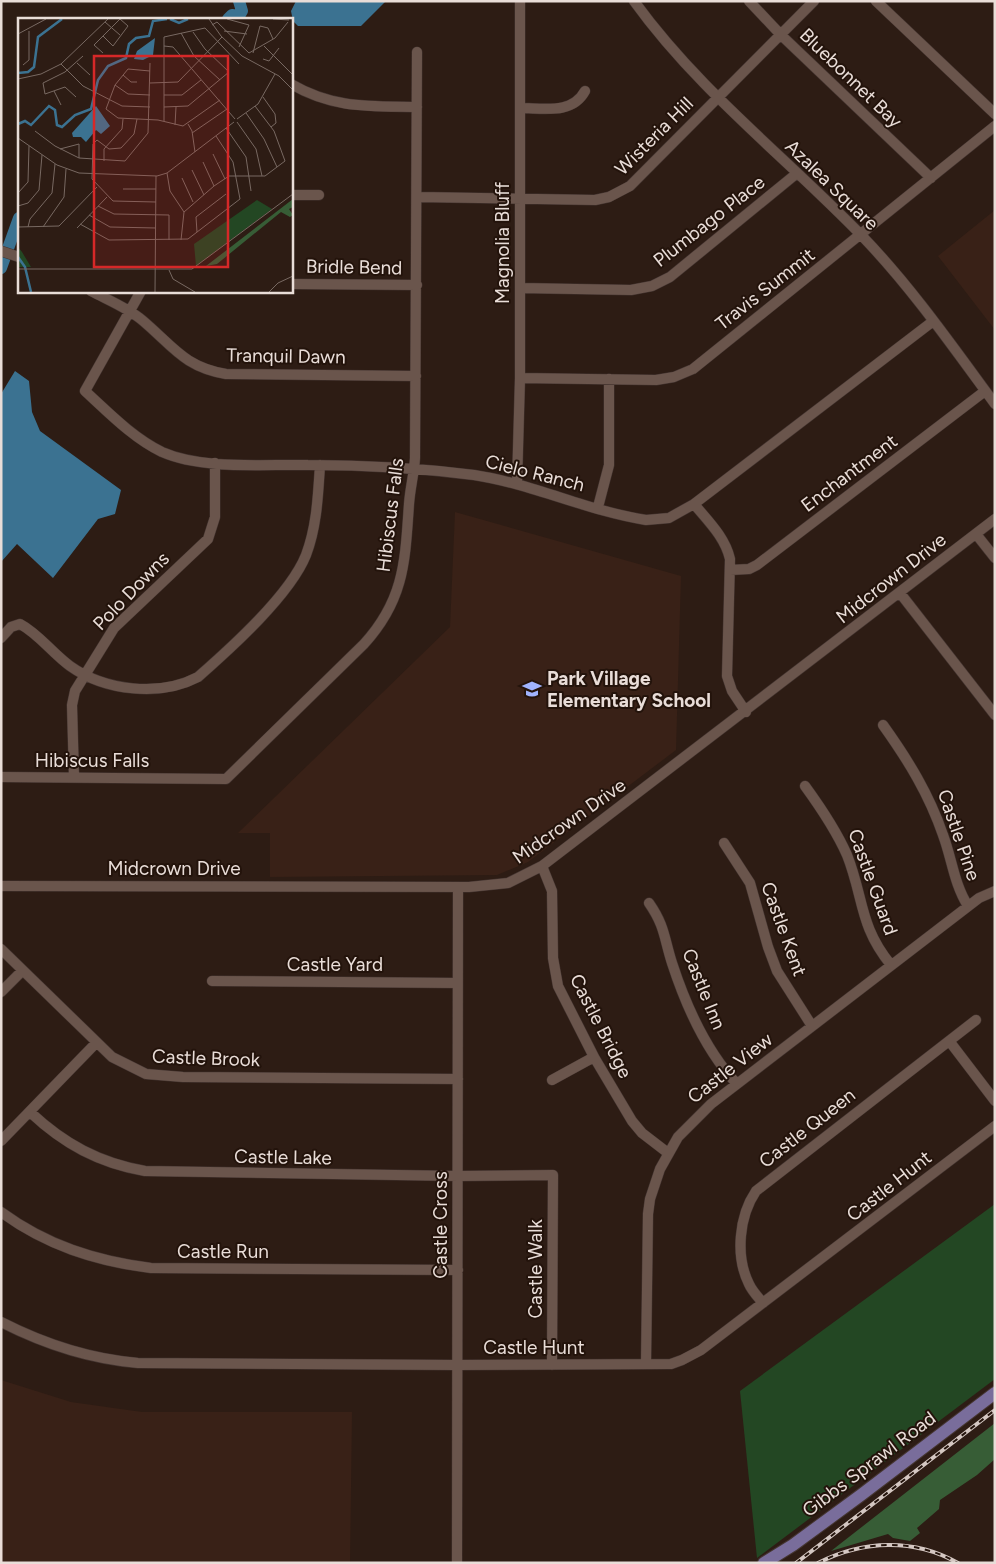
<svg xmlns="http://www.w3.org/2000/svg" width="996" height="1564" font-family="Figtree,sans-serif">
  <rect width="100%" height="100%" fill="#2d1c14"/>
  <path fill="#392117" d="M995 210V330L938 256Z
    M455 512 681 576 676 750 528 862 497 875 270 877V833H238L450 627Z
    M1 1380 71 1402 142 1412H352L350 1563 1 1562Z"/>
  <path fill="#234723" d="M995 1204V1379L757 1558 740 1391Z"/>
  <path fill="#375d36" d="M995 1423V1459L977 1475 940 1500 939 1509 917 1528 920 1533 910 1541 893 1538 888 1534 831 1551Z"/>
  <path fill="#3b7291" d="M296 1H386L361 26H298L293 21 291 11Z
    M15 371 29 381 32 412 40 431 121 490 115 514 98 519 53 578 17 544 1 562V394Z"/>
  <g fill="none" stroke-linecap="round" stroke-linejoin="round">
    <path stroke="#3b7291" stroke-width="12" d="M228 19 232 15 239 16 242 11 239 1
      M1 268 19 218"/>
    <g stroke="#443531" stroke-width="11">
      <path id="minor" d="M634 1C699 91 787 158 863 237 912 288 953 347 995 404
        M749 1 781 35 931 178
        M876 1 995 114
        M291 84C334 109 370 106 417 107
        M520 108C543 108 572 115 585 91
        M291 195H319
        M418 197 595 200 609 197 630 186 814 1
        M1 251 19 257
        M291 284 417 285
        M520 288 631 290 652 286 670 277 796 174
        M91 291C108 300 128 308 142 320 173 346 184 367 226 374L416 376
        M141 291 85 391C109 413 133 438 162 452 203 470 264 464 308 465 364 465 419 468 474 475 533 484 588 511 646 520L669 518 694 504 932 322
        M520 378 656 380 674 377 693 369 995 126
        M517 484 520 378V1
        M694 504C708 521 725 537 730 559L727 676 732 691 746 712
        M598 507 609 465V379
        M976 534 995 558
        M730 570 749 569 757 565 985 391
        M900 593 995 715
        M1 638 11 627 20 624C39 634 52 653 70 666 105 691 160 697 198 677 231 648 290 595 306 555 317 526 318 495 320 465
        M883 725C908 760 929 794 943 835 952 859 954 884 968 906
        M1 777 226 779 364 644C405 599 405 560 409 504 410 489 414 474 415 458L417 52
        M74 777 72 705 75 691 114 628 208 539 215 517V463
        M805 786C821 808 836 830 847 855 864 898 859 926 891 965
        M724 843 750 883 768 947 777 971 812 1026
        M542 866 552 891 553 958 558 986 594 1057 632 1121 642 1133 668 1153
        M1 886 469 887 508 883 542 866 995 519
        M649 903C665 926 664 938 672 963 686 1006 705 1050 737 1084
        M1 949 112 1057 146 1074 183 1077 458 1079
        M212 981 457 983
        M1 992 22 971
        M950 1042 995 1101
        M552 1080 594 1057
        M30 1112C64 1144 99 1163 145 1171L458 1176 553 1175 552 1365
        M1 1141 96 1043
        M1 1212C46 1245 95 1261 151 1268L458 1270
        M763 1303C758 1297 752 1291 749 1284 735 1256 739 1216 756 1191L976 1020
        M1 1322C44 1344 90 1359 138 1363L456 1365 671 1364 682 1360 701 1350 995 1126
        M646 1364 648 1214 650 1199 660 1169 678 1137 711 1104 979 898 995 891
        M457 1563 458 887"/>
    </g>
    <g stroke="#443531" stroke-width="14">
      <path id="major" d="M764 1563 793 1545 861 1495 995 1393"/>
    </g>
    <use href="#minor" stroke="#6a554c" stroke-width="10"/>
    <use href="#major" stroke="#796d9b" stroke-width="12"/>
    <g stroke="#d4c7c2" stroke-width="4">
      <path id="rail" d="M796 1563 995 1410
        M818 1563C863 1540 914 1538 958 1563"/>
    </g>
    <use href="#rail" stroke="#23130b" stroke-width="2" stroke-dasharray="5.5" stroke-linecap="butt"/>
  </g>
  <defs>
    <g id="school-bare" transform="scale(1.5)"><path d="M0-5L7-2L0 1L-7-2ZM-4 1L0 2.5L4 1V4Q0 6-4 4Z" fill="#a0b3fd" stroke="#23130b" stroke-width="2.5" paint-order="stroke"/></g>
  </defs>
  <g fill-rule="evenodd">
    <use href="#school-bare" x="532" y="689"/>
  </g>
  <g text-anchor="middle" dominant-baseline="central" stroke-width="4" stroke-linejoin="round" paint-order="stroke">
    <g font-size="19" fill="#e9ddd8" stroke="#23130b">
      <text transform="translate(851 78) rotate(44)">Bluebonnet Bay</text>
      <text transform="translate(654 136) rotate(-45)">Wisteria Hill</text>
      <text transform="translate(832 185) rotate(44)">Azalea Square</text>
      <text transform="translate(709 221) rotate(-38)">Plumbago Place</text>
      <text transform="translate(502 243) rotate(-90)">Magnolia Bluff</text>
      <text transform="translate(354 267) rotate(1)">Bridle Bend</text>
      <text transform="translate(765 289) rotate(-38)">Travis Summit</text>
      <text transform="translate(286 356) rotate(1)">Tranquil Dawn</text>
      <text transform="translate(535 473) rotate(14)">Cielo Ranch</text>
      <text transform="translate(849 473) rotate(-37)">Enchantment</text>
      <text transform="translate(390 515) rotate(-83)">Hibiscus Falls</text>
      <text transform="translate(891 578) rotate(-38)">Midcrown Drive</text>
      <text transform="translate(131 591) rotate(-46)">Polo Downs</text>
      <text x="92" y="760">Hibiscus Falls</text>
      <text transform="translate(569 821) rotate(-35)">Midcrown Drive</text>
      <text transform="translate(959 835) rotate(71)">Castle Pine</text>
      <text x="174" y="868">Midcrown Drive</text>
      <text transform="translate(873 882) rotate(70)">Castle Guard</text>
      <text transform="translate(784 929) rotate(70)">Castle Kent</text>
      <text x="335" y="964">Castle Yard</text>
      <text transform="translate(704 989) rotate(68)">Castle Inn</text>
      <text transform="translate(601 1026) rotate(63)">Castle Bridge</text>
      <text transform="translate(206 1058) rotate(2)">Castle Brook</text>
      <text transform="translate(730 1068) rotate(-38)">Castle View</text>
      <text transform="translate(807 1128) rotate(-38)">Castle Queen</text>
      <text transform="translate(283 1157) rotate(1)">Castle Lake</text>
      <text transform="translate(889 1186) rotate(-38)">Castle Hunt</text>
      <text transform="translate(440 1225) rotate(-90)">Castle Cross</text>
      <text x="223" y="1251">Castle Run</text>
      <text transform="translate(535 1269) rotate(-90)">Castle Walk</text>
      <text x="534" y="1347">Castle Hunt</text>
      <text transform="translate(869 1464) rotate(-37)">Gibbs Sprawl Road</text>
    </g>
    <g font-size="19" font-weight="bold" fill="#e9ddd8" stroke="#23130b" text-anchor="start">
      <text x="547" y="678">Park Village<tspan x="547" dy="22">Elementary School</tspan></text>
    </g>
  </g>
  <g transform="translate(18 18)">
    <rect width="275" height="275" fill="#2d1c14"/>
    <path d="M239 182 254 191 178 248 176 226ZM0 229 4 234 13 249H0Z" fill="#234723"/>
    <path d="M275 181V189L271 191 275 197 272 199 263 194 199 246 188 248Z" fill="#375d36"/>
    <path d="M137 20 135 37 125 42 116 41 119 33ZM78 88 92 108 83 116 78 112 68 124 63 119H55L54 115Z" fill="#3b7291"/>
    <path fill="none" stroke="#3b7291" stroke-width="2.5" d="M152 1 161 5 170 1M0 55 10 54 16 49 20 19 44 1M0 106 7 103 13 107 31 88 37 92 39 107 44 109 57 97 73 91 80 62 90 48 108 40 111 26 118 20 131 18 135 3 149 1M0 239 7 249 13 274"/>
    <path fill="none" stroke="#786962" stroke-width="1" d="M191 1 203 18 224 38 261 58 275 72M209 1 231 7 221 29M255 1 271 2M87 4 102 17M194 7 199 4 231 35 257 20 270 4M206 13 229 16M163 15 176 38 202 62M0 16 28 1M85 18 95 28 110 8 102 1 76 27 85 35M146 28 155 29 217 101M246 28 275 57M235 35 242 8 250 10 255 21M245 41 251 43 261 30M59 45 72 57M43 46 65 68 104 88 132 89M5 47 11 42V13M132 53 110 51 97 67 88 91 100 100 140 102 165 108 202 82M105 57 113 64H119M0 61 23 56 43 46 90 1M132 65 160 64 204 19M97 67 110 76 132 77M36 73 43 87M146 77H164L183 62M58 79 47 69 27 76 25 65 47 54 65 38M245 79 257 96 258 105 253 109M146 89 170 88 211 54 187 31 175 14M228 95 246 121 259 149M119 101 116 116 103 130 91 131 79 122 75 126 74 161 95 183 138 184M219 101 240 86 257 56M146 103V19L187 10 221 46M219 104 238 131 244 158M170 106 174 113 177 134M157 107 158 89M208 110 228 139 233 173M17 113 37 128 61 140 107 143 130 115 132 45M174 115 209 91M0 120 39 147 61 155 139 158 149 155 216 104M42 131 61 126V140M195 136 207 161M86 143V131L104 111 105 101M185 144 196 168M174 152 186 177M149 155 152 173 166 194M164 160 175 184M105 171H138M0 175 10 164 11 128M0 188 10 185 21 172 24 137M80 188 96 196 151 197V222M71 197 92 209 138 210M62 206 91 222 170 221 222 181 215 144 198 118M0 209 41 208 79 169M10 209 12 201 34 175 37 146M25 209 46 179 48 151M59 210 89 179M179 214 178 199 208 176M163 222 166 194 196 168 211 158H247L267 143 256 113 237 88M0 251H174L275 176M151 252 155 261 177 274M137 274 138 158M251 274 260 265 275 258"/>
    <path fill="#d62828" fill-opacity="0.15" stroke="#d62828" stroke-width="2.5" d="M76 38H210V249H76Z"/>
    <rect width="275" height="275" fill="none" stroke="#e9ddd8" stroke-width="2.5"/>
  </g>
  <rect width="996" height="1564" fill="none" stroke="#e9ddd8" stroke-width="5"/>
</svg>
